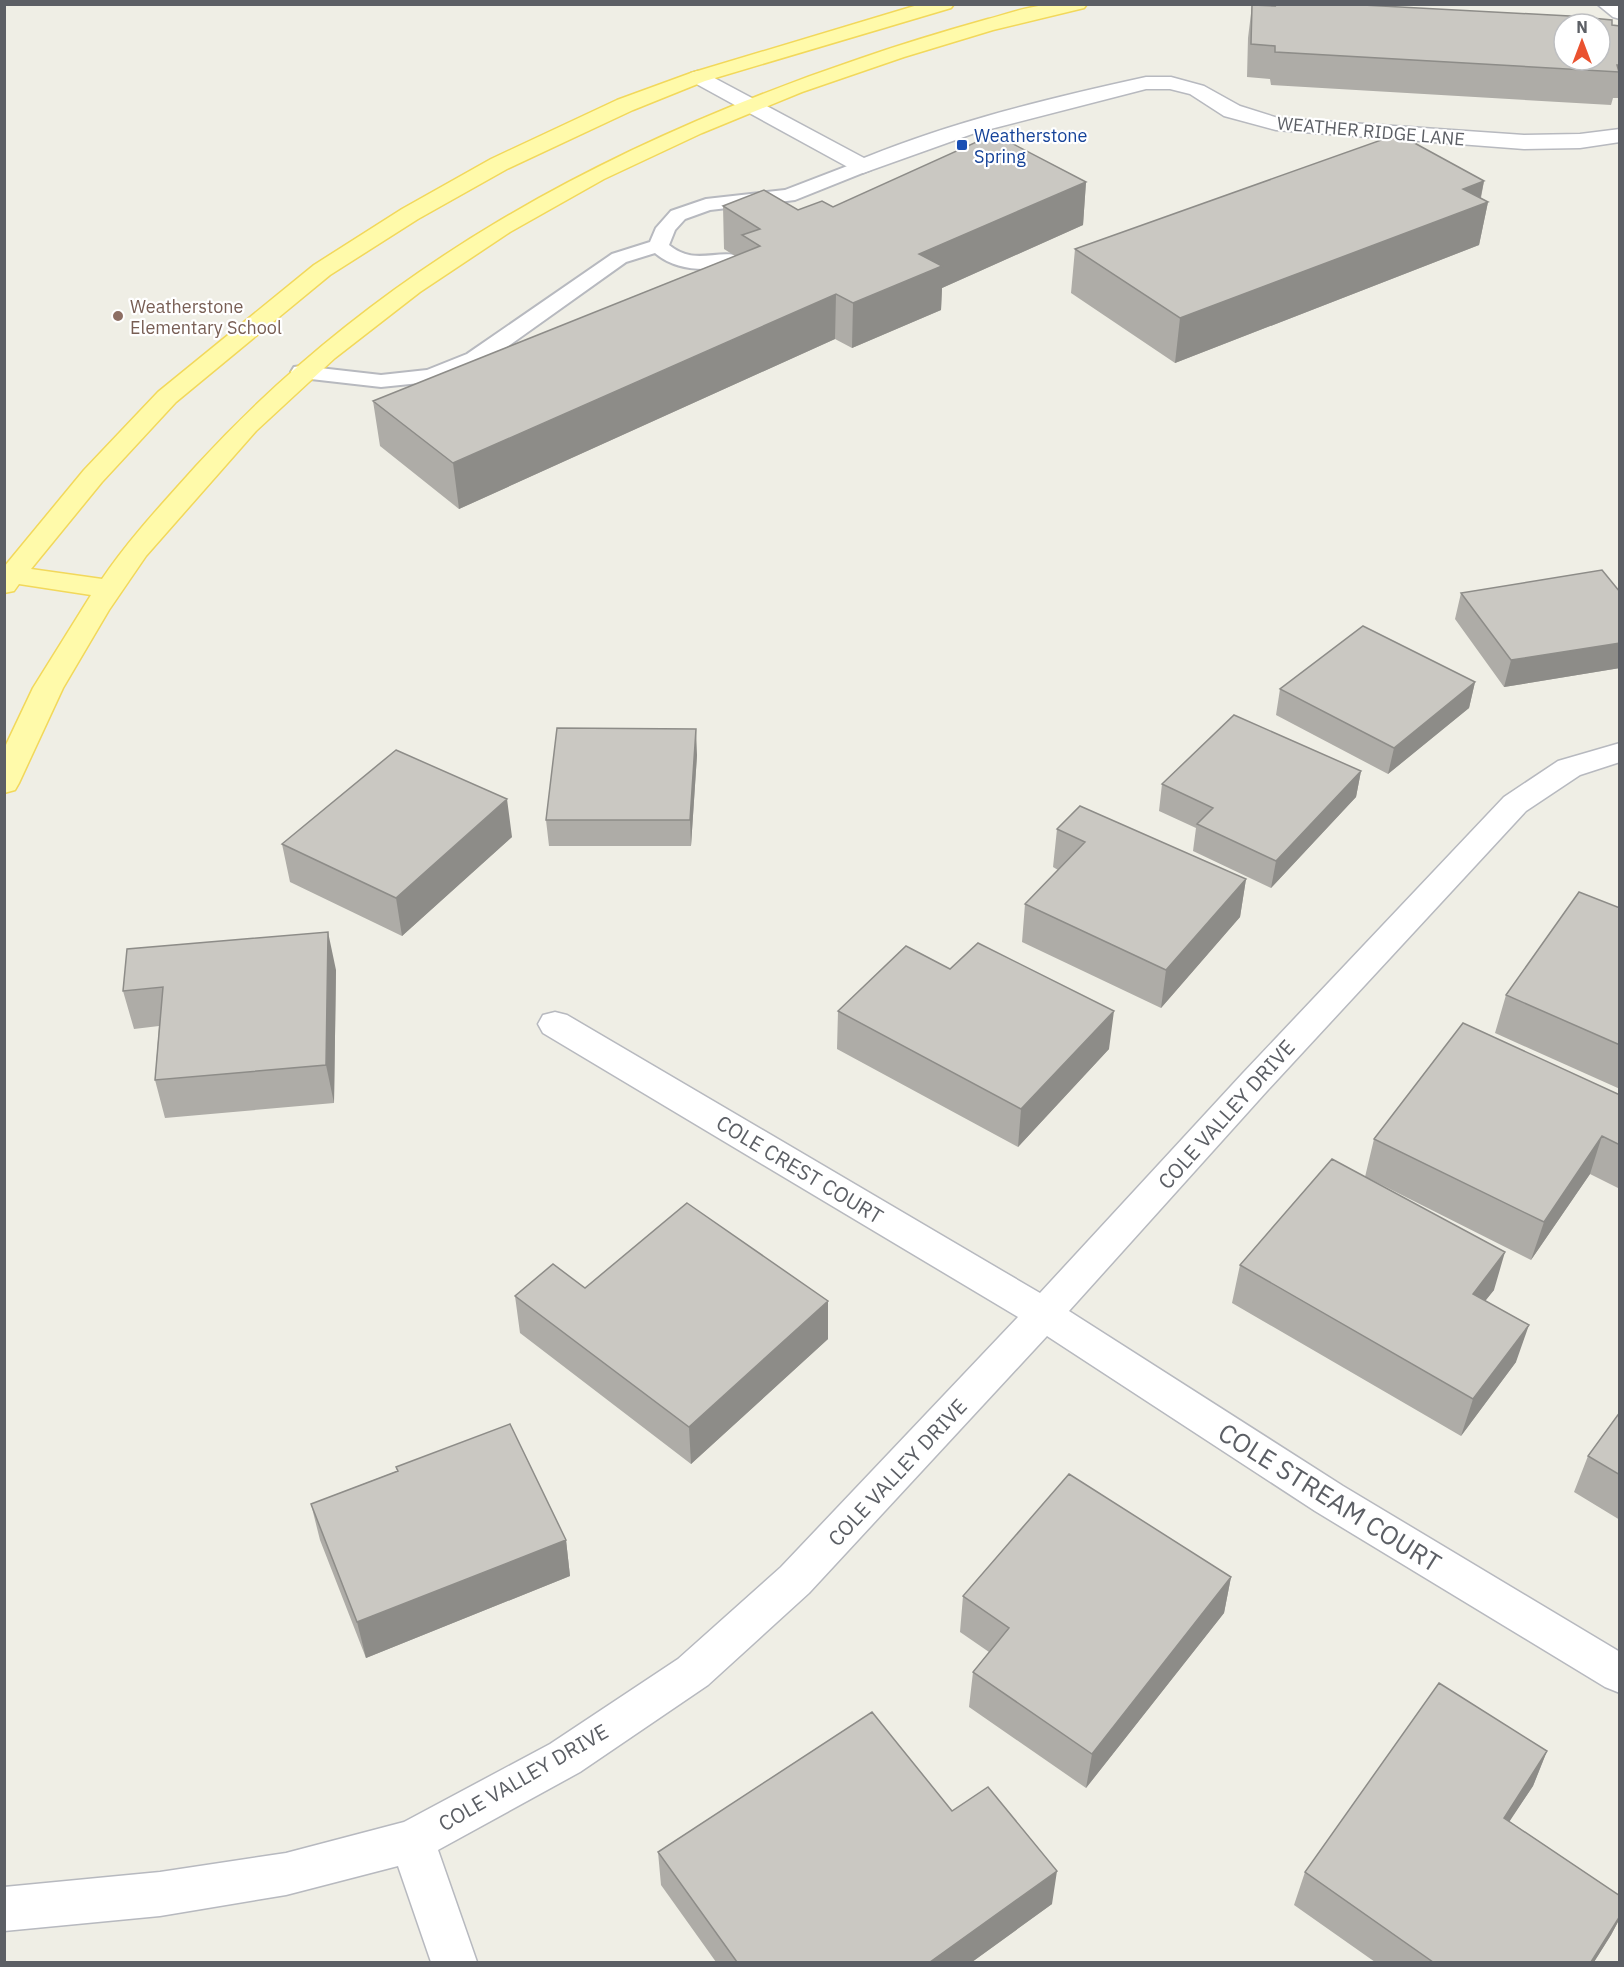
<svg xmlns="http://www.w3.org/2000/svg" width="1624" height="1967" font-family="'IBM Plex Sans',sans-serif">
  <rect width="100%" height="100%" fill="#efeee5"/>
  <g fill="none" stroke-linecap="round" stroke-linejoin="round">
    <g stroke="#b7b9bf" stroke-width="4">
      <path id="service" d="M863 160 870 162 873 166 870 170 795 200 710 210 685 219 675 230 669 245C695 266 715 249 741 256L744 260 741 264C713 271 678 273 655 253L626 262 483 364 439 381 381 387 302 378 294 377 291 372 294 367 302 366 381 375 427 370 467 354 612 254 650 242 656 228 671 211 706 199 785 190Z"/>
    </g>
    <g stroke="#b7b9bf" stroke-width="3">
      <path id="minor" d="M1597 4H1620V19L1613 17Z
        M698 71 705 73 864 158C955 121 1050 98 1146 77H1171L1204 86 1240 106 1278 118 1524 135 1580 134 1620 129V142L1580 148 1524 149 1276 130 1224 116 1190 94 1170 89H1146L975 133 863 173 855 171 691 81 687 77 691 73Z
        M1620 743V762L1580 775 1526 811 1267 1091 1069 1311 1343 1486 1620 1652V1693L1605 1687 1315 1511 1047 1336 809 1593 708 1685 580 1772 438 1850 477 1962H431L398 1866 286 1895 160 1916 4 1931V1887L160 1872 286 1853 404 1822 550 1744 678 1659 781 1567 1018 1317 543 1033 538 1024 543 1015 555 1012 567 1015 1040 1293 1243 1073 1504 797 1558 761Z"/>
    </g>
    <g stroke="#f2d85b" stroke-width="3">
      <path id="primary" d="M921 4H954L951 8 705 81 633 110 507 169 418 219 330 275 176 402 102 482 31 569 102 579C129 539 163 503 196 466 378 267 605 145 859 59 902 44 945 31 988 19 1007 14 1026 7 1046 5 1059 3 1073 4 1087 4L1084 8 993 30 904 57 802 92 702 133 604 179 510 232 420 292 335 358 256 431 146 556 109 610 63 688 19 783 15 790 4 793 5 747 33 688 91 595 19 584 14 591 4 593V567L84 470 158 392 314 265 402 209 491 159 617 100 691 73Z"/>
    </g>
    <use href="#service" fill="#fff" fill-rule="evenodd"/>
    <use href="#minor" fill="#fff" fill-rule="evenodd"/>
    <use href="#primary" fill="#fffaaa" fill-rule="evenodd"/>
  </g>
  <path fill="#aeaca7" d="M1273 4H1344L1620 26V98H1613L1611 105 1271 85 1270 79 1247 77 1248 38 1252 5 1272 6Z
    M1484 181 1481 198 1488 202 1479 245 1175 363 1071 293 1075 249Z
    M1086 182 1083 225 942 288 941 310 852 348 835 339 459 509 380 446 373 401 735 256 724 249 723 206 798 210Z
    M1620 592V668L1504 687 1455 619 1461 593Z
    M1475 682 1469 708 1388 774 1276 715 1280 689Z
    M697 755 691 846H549L546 820Z
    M1361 771 1356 797 1271 888 1193 851 1196 828 1159 811 1162 784Z
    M1057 829 1246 879 1240 917 1161 1008 1022 942 1025 904 1058 870 1053 867Z
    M512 837 402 936 290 882 282 844Z
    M1620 908V1089L1495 1033 1506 995Z
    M950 969 1109 1049 1018 1147 837 1049 838 1011Z
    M336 970 334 1103 165 1118 155 1080 159 1026 134 1029 123 991Z
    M1620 1095V1189L1590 1174 1531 1260 1370 1179 1494 1290 1485 1301 1516 1362 1461 1436 1232 1303 1240 1265 1365 1177 1374 1139Z
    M585 1288 828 1339 691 1464 520 1333 515 1296Z
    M1620 1412V1520L1574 1492 1588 1456Z
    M396 1467 566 1540 570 1576 366 1658 320 1540 311 1504 397 1471Z
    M1231 1577 1224 1613 1086 1788 969 1707 973 1672 989 1652 960 1632 963 1596Z
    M1547 1751 1533 1786 1509 1821 1620 1896V1918L1611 1935 1594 1962H1375L1294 1905 1305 1872Z
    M952 1811 1052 1904 972 1962H716L661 1885 658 1852Z"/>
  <path fill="#8d8c88" d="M1484 181 1479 205 1488 202 1479 245 1175 363 1180 318 1463 189Z
    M1086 182 1083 225 942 288 941 310 852 348 853 303 919 254Z
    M836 294 835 339 459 509 453 463Z
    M1620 643V668L1504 687 1511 660Z
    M1475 682 1469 708 1388 774 1394 748Z
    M696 729 697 755 691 846 690 820Z
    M1361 771 1356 797 1271 888 1276 861Z
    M507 799 512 837 402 936 396 898Z
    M1246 879 1240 917 1161 1008 1166 970Z
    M328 932 336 970 334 1103 326 1065Z
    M1114 1011 1109 1049 1018 1147 1021 1109Z
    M1602 1136 1590 1174 1531 1260 1544 1222Z
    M1505 1252 1494 1290 1461 1331 1473 1294Z
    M828 1301V1339L691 1464 689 1427Z
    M1529 1325 1516 1362 1461 1436 1473 1399Z
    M566 1540 570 1576 366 1658 357 1622Z
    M1231 1577 1224 1613 1086 1788 1092 1754Z
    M1547 1751 1533 1786 1490 1851 1504 1818Z
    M1057 1871 1052 1904 972 1962H930Z
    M1620 1916V1918L1611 1935 1594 1962H1591Z"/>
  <path fill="#cac8c2" stroke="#8d8c88" stroke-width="1.5" fill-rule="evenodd" d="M1274 4H1344L1570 16 1612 20V25L1620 26V65H1617L1619 72 1275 52V46L1251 44 1252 5 1275 6ZM1564 24H1600V60H1564Z
    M994 134 1086 182 919 254 942 266 853 303 836 294 453 463 373 401 760 246 742 235 760 229 723 206 764 190 798 210 822 201 833 207Z
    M1398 134 1484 181 1463 189 1488 202 1180 318 1075 249Z
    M1602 570 1620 592V643L1511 660 1461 593Z
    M1363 626 1475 682 1394 748 1280 689Z
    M1234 715 1361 771 1276 861 1197 824 1213 808 1162 784Z
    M557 728 696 729 690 820H546Z
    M396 750 507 799 396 898 282 844Z
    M1080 806 1246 879 1166 970 1025 904 1085 842 1057 829Z
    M1579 892 1620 908V1045L1506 995Z
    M328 932 326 1065 155 1080 163 987 123 991 127 949Z
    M978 943 1114 1011 1021 1109 838 1011 906 946 950 969Z
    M1463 1023 1620 1095V1145L1602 1136 1544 1222 1374 1139Z
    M1332 1159 1505 1252 1473 1294 1529 1325 1473 1399 1240 1265Z
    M687 1203 828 1301 689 1427 515 1296 553 1264 585 1288Z
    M1620 1412V1475L1588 1456Z
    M510 1424 566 1540 357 1622 311 1504 398 1471 396 1467Z
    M1069 1474 1231 1577 1092 1754 973 1672 1009 1628 963 1596Z
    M1439 1683 1547 1751 1504 1818 1620 1896V1916L1591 1962H1433L1305 1872Z
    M872 1712 952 1811 988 1787 1057 1871 930 1962H737L658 1852Z"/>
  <rect fill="#1a4fb4" stroke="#fff" stroke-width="2" x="956" y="139" width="12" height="12" rx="3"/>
  <circle fill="#8d6e63" stroke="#fff" stroke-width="2" cx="118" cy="316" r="6"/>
  <g text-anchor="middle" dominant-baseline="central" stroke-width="4.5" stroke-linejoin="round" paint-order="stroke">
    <g font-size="18" fill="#5c5f65" stroke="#fff">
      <text transform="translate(1371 131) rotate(5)">WEATHER RIDGE LANE</text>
    </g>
    <g font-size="18" fill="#164399" stroke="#fff" text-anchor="start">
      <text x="974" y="135">Weatherstone<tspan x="974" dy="21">Spring</tspan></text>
    </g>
    <g font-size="18" fill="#785e54" stroke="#fff" text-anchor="start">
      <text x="130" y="306">Weatherstone<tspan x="130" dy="21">Elementary School</tspan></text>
    </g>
    <g font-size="21" fill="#5c5f65" stroke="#fff">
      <text transform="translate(1226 1114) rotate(-48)">COLE VALLEY DRIVE</text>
      <text transform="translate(800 1169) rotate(31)">COLE CREST COURT</text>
      <text transform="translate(897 1472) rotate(-47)">COLE VALLEY DRIVE</text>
      <text transform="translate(523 1777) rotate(-30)">COLE VALLEY DRIVE</text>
    </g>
    <g font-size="26" fill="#5c5f65" stroke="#fff">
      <text transform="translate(1330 1497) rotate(32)">COLE STREAM COURT</text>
    </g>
  </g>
  <rect width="1624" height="1967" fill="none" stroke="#5c5f65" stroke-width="12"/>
  <g transform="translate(1582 42)"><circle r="28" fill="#ffffff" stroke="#bebfc1" stroke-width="1.5"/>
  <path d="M0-4.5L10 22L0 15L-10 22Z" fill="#ea5230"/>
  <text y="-9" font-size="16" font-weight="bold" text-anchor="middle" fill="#5c5f65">N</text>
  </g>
</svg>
